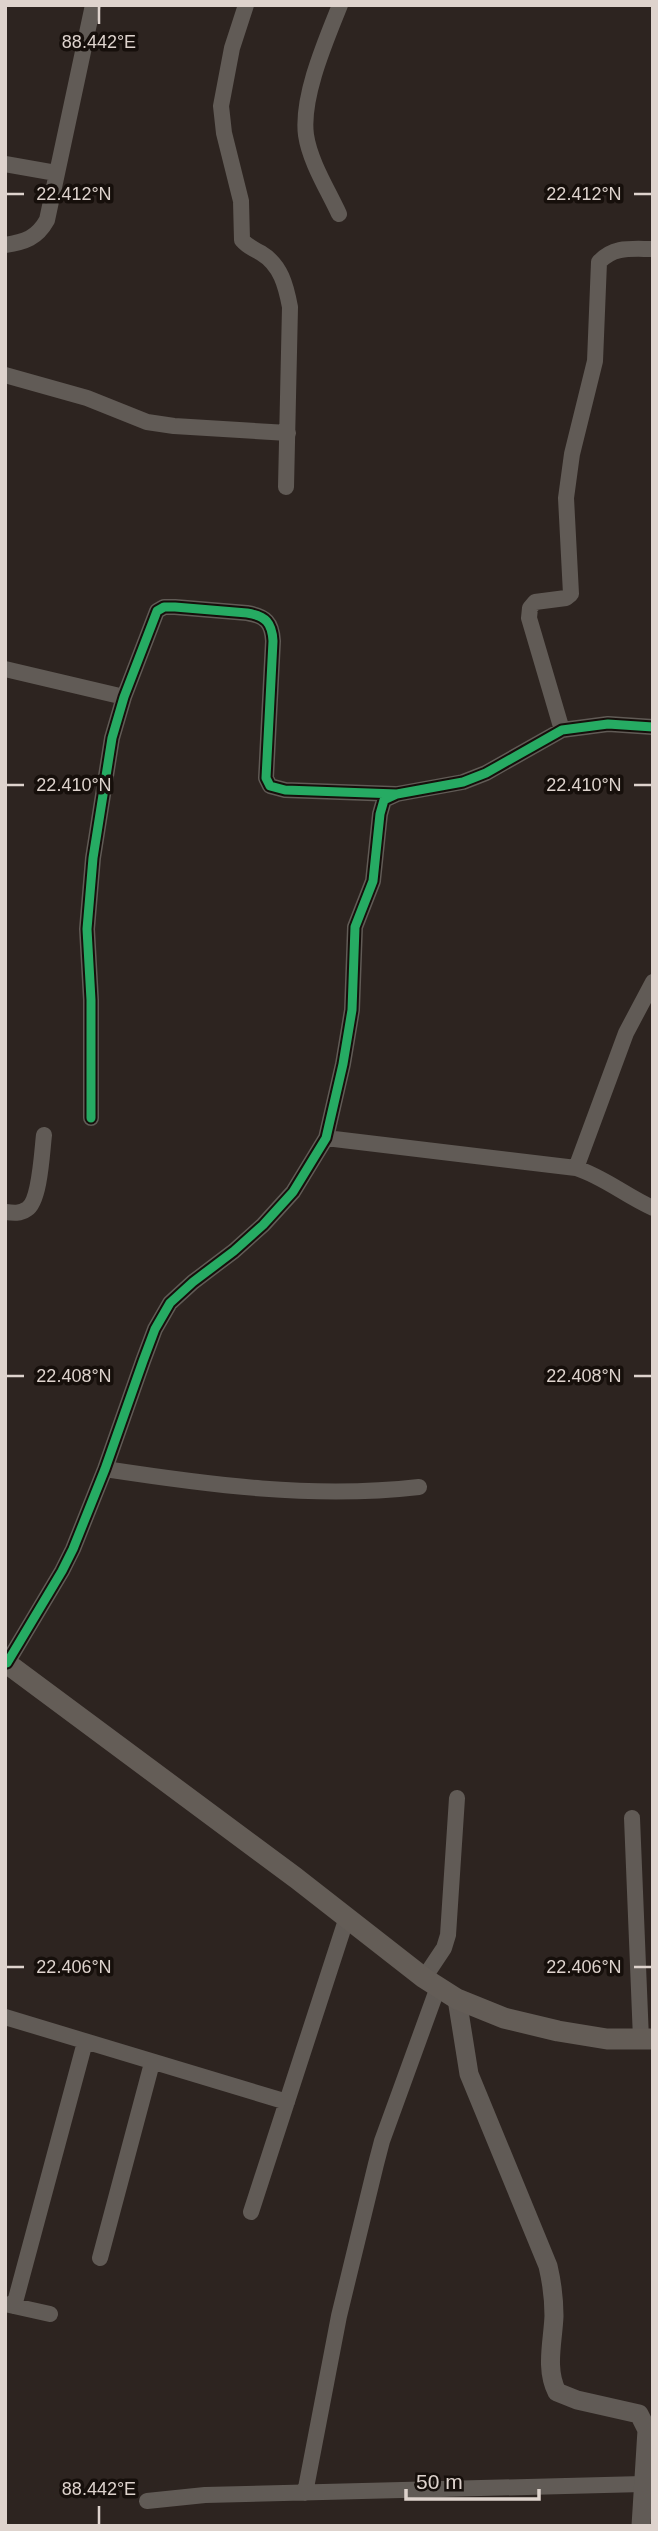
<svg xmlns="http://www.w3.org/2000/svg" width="658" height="2531" font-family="Helvetica,sans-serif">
  <rect width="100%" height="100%" fill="#2d2420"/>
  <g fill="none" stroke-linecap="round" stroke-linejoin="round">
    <path stroke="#615b56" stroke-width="16" d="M246 5 232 48 221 106 224 133 241 201 242 240C248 247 254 249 261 253 281 265 286 286 290 307L286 487
      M5 164 56 173
      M339 214C328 190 310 162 306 135 301 97 326 40 340 5
      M5 245C25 242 37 238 47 220L93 5
      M5 375 87 398 147 422 174 426 288 433
      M5 669 124 697
      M562 730 529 618 530 608 535 602 566 598 571 594 566 498 572 454 595 361 599 262C614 246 631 249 653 249
      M91 1118V1000L87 929 93 858 112 738 124 697 157 611 164 607H175L247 613C266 616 272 623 273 641L266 778 270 786 285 790 395 794
      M326 1138 576 1168C604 1177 626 1196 653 1208
      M576 1168 626 1033 653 982
      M5 1212C13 1213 20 1214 27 1209 40 1201 42 1151 44 1135
      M105 1469C210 1485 313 1499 419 1487
      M7 1663 62 1571 73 1549 105 1469 143 1361 155 1329 170 1303 193 1282 234 1251 263 1225 293 1192 326 1138 343 1064 352 1010 355 927 373 881 380 814 384 800 397 794 463 782 486 773 562 730 608 724 653 727
      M632 1818 641 2039
      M424 1978 444 1948 448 1935 457 1798
      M5 2017 287 2102
      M251 2212 347 1917
      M100 2258 152 2063
      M5 2304 50 2314
      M14 2306 85 2042
      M305 2493 339 2316 376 2164 382 2141 438 1987
      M147 2501 205 2495 643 2484"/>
    <path stroke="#615b56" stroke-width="19" d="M457 1999 469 2074 548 2266C552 2283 554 2299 554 2316 553 2341 545 2369 557 2392L577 2400 639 2414 647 2430 641 2526"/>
    <path stroke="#645d57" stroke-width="21" d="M5 1662 296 1878 424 1978 457 1999 504 2018 558 2031 607 2039H653"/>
    <g stroke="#160f0b" stroke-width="13">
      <path id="cycleway" d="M91 1118V1000L87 929 93 858 112 738 124 697 157 611 164 607H175L247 613C266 616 272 623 273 641L266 778 270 786 285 790 397 794
        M7 1663 62 1571 73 1549 105 1469 143 1361 155 1329 170 1303 193 1282 234 1251 263 1225 293 1192 326 1138 343 1064 352 1010 355 927 373 881 380 814 384 800 397 794 463 782 486 773 562 730 608 724 653 727"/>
    </g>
    <use href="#cycleway" stroke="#26ab63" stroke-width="9"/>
  </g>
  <path fill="none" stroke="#ded3cd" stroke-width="2.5" d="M99 7V24M7 194H24M634 194H651M7 785H24M634 785H651M7 1376H24M634 1376H651M7 1967H24M634 1967H651M99 2506V2524"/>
  <g font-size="18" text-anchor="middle" fill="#ded3cd" stroke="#160f0b" stroke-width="7" stroke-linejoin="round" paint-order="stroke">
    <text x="99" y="48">88.442°E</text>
    <text x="74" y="200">22.412°N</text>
    <text x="584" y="200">22.412°N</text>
    <text x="74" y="791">22.410°N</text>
    <text x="584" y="791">22.410°N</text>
    <text x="74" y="1382">22.408°N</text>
    <text x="584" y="1382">22.408°N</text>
    <text x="74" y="1973">22.406°N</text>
    <text x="584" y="1973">22.406°N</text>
    <text x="99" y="2495">88.442°E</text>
  </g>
  <rect width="658" height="2531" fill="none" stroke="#ded3cd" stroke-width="14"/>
  <path d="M406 2489v10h133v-10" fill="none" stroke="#ded3cd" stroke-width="3.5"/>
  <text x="416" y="2489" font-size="21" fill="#ded3cd" stroke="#160f0b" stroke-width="5" paint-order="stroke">50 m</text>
</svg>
